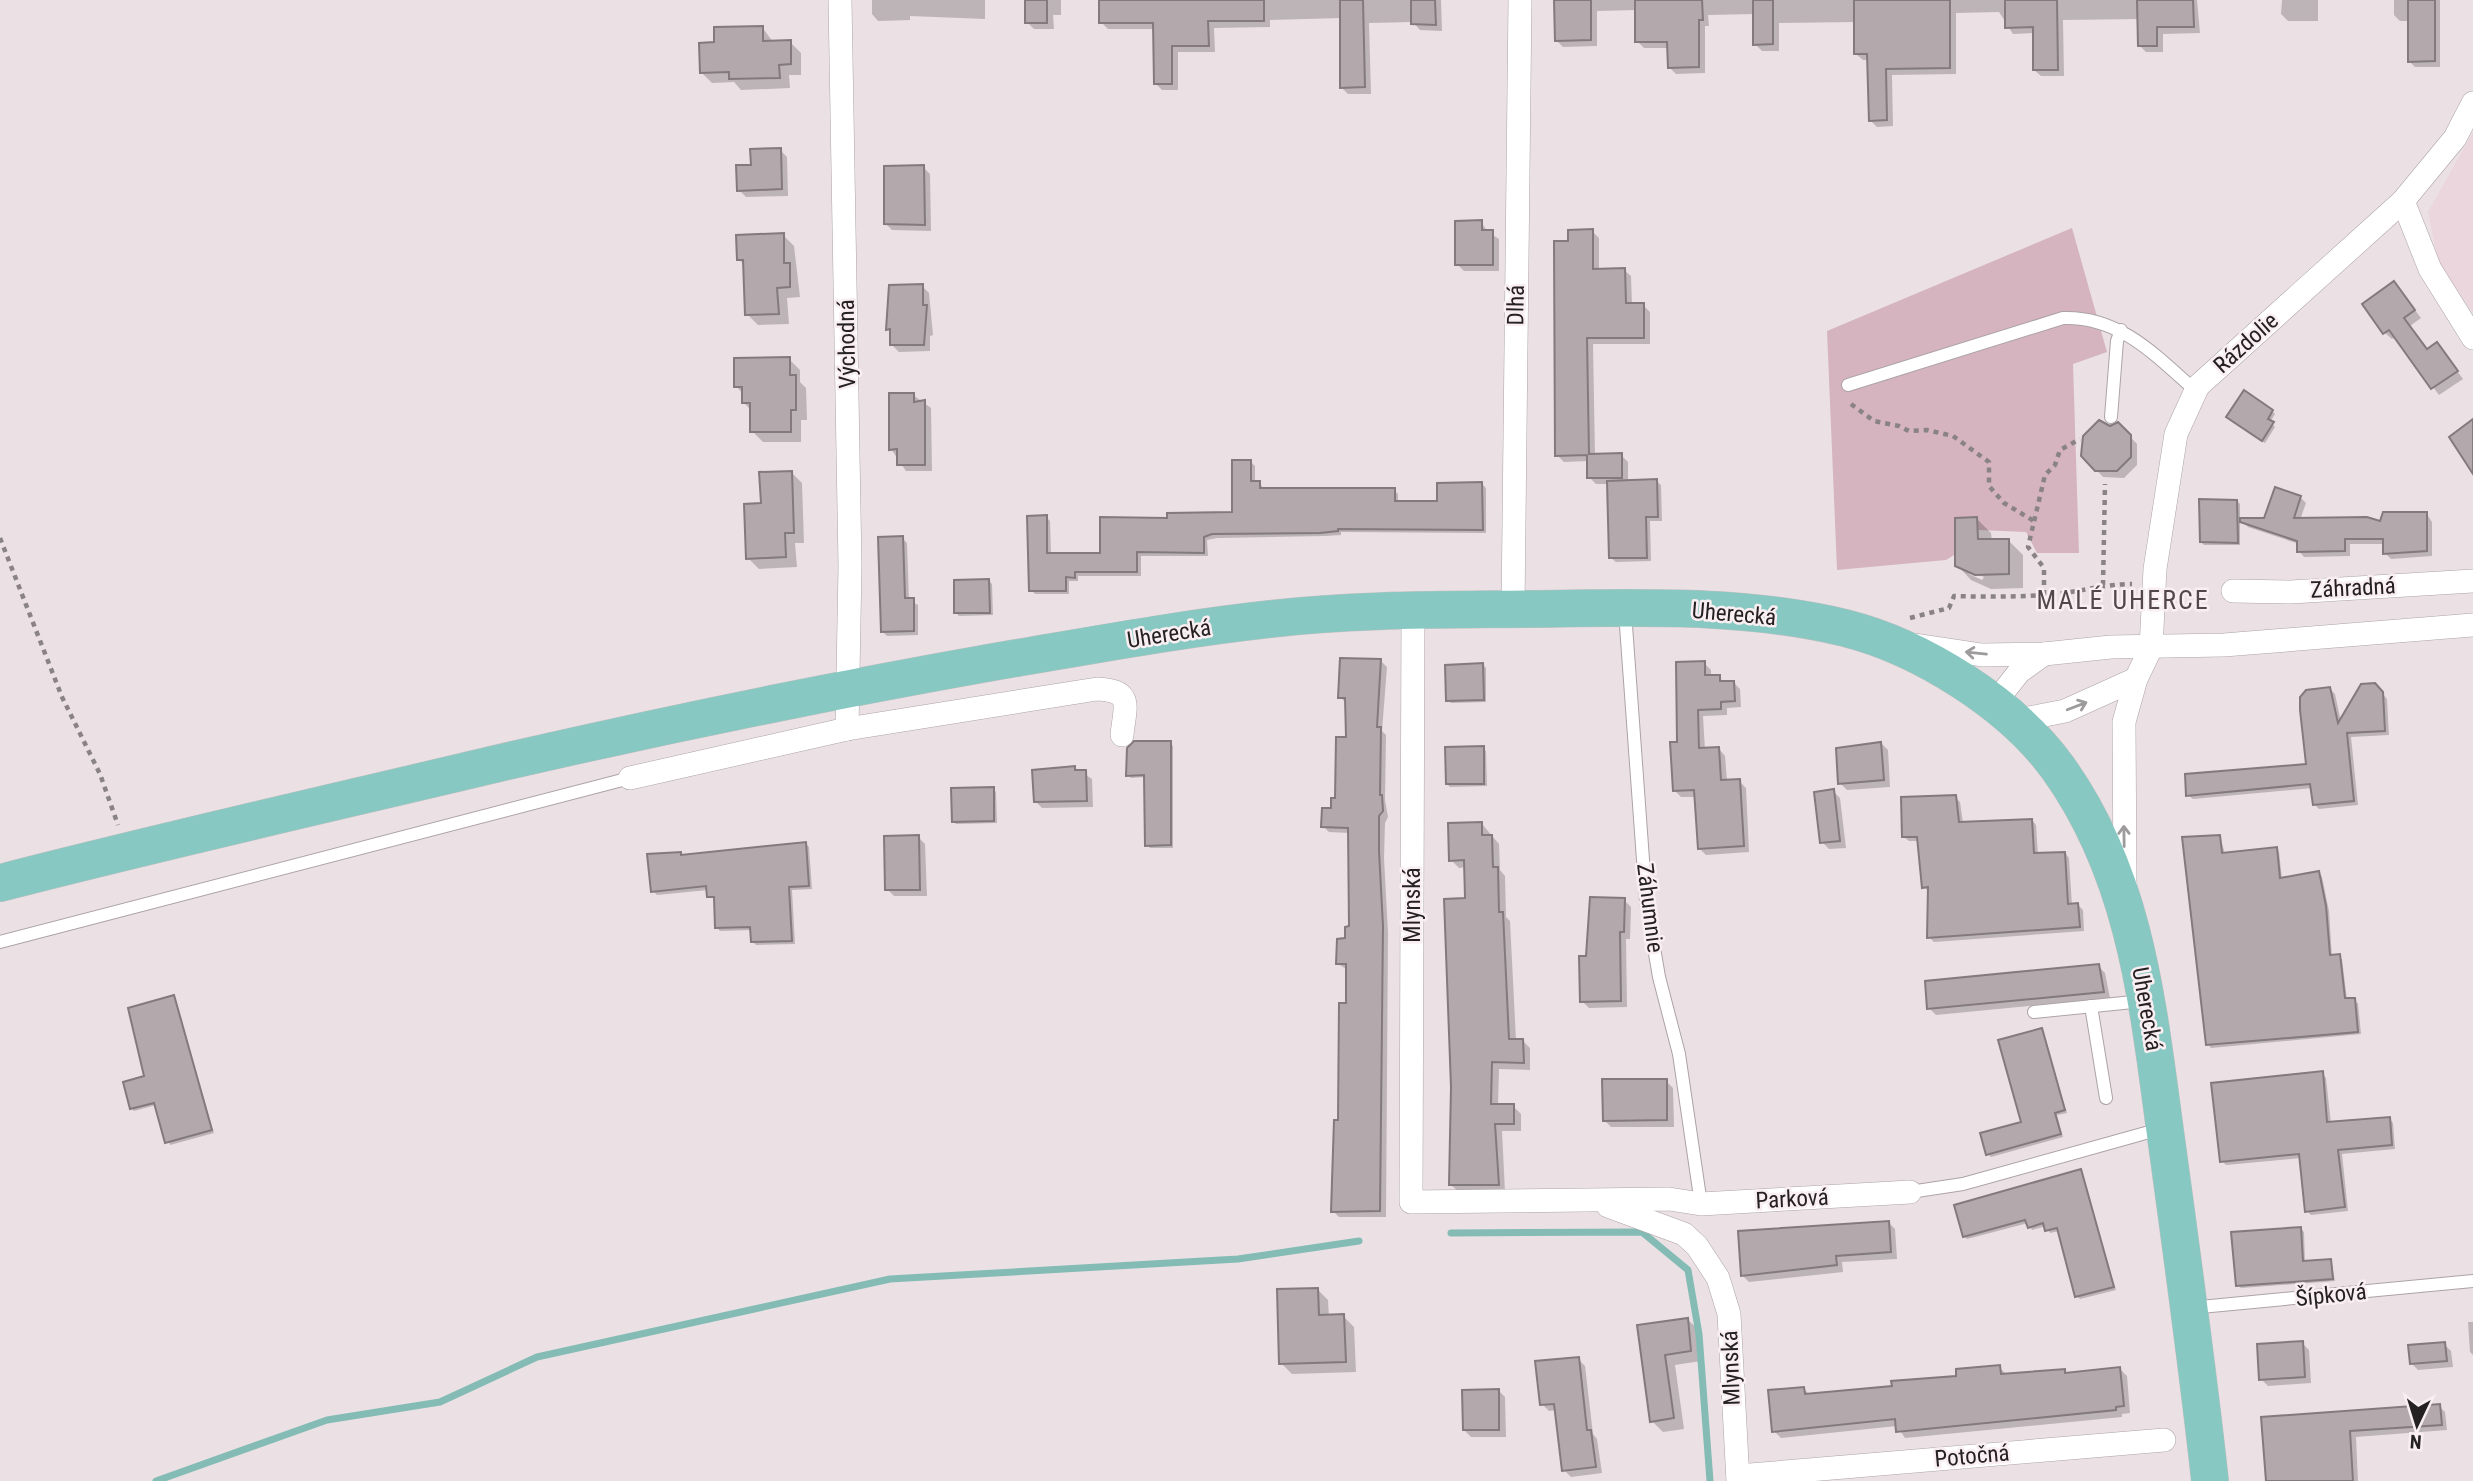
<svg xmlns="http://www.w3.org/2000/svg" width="2473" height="1481" font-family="'Roboto Condensed',sans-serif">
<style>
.built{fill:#ead6dc}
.green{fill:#d5b4bf}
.shadow{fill:#0003;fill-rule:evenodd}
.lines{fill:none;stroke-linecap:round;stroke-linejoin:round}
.stream{stroke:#84bcb5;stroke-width:7}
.building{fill:#b3a9ac;stroke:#837a7d;stroke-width:2}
.lane-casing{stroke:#ada3a6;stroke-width:14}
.street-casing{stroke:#ada3a6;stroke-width:24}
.primary-casing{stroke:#c2c1c1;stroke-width:38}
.path{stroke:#8a8385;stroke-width:4.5;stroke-dasharray:5 5;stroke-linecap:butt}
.lane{stroke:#fff;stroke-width:12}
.street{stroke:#fff;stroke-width:23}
.primary{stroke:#88c8c2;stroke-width:37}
.oneway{stroke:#9d9b9c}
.labels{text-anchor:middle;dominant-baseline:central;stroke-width:5;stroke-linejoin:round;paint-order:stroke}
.street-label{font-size:23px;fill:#252122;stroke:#f9eef1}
.quarter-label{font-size:26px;letter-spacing:2px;fill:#51484b;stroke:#f9eef1}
</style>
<rect width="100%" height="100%" fill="#ebe1e4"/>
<polygon class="built" points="2473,132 2473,313 2438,261 2428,212"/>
<polygon class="green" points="2072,228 2107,352 2073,364 2079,553 2037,553 2026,532 1978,530 1976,522 1955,521 1954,555 1946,560 1837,570 1827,331"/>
<g class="shadow">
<polygon points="872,0 985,0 985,19 910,16 910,20 878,21 872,14"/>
<polygon points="1027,0 1061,0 1061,15 1053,15 1054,29 1034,29 1027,22"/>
<polygon points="1101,0 1441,0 1442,31 1420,30 1413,22 1369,23 1371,94 1348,94 1341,87 1341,18 1270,20 1270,27 1214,28 1215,52 1178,52 1178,90 1162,90 1155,83 1155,29 1108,29 1101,22"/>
<polygon points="1555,0 2197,0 2200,33 2163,34 2163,52 2146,52 2139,45 2139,19 2063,20 2064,76 2041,76 2034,70 2034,33 2013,34 1999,12 1956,13 1956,74 1892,75 1893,126 1877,127 1870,120 1869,60 1863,60 1856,54 1856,22 1779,23 1779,51 1762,51 1755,44 1755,14 1708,15 1709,26 1705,26 1705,73 1676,74 1669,67 1669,48 1644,48 1637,41 1637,10 1597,11 1597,46 1563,47 1556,40"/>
<polygon points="2282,0 2318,0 2318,21 2288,21 2281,14"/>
<polygon points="2394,0 2440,0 2440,67 2415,67 2409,61 2410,21 2400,21 2394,15"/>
<polygon points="762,27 773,42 790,42 801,53 801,75 789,75 790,88 741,90 734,82 712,83 701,72"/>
<polygon points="780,150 787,157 788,196 746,197 739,190"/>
<polygon points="923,167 930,174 931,231 892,230 885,223"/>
<polygon points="1481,222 1488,232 1499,239 1499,271 1464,271 1457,264"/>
<polygon points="1592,231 1599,238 1599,271 1624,270 1631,276 1632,305 1643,305 1650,312 1650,344 1593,344 1595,456 1621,455 1628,462 1628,482 1656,481 1661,485 1662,521 1650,521 1651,561 1616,562 1611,558 1609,484 1596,484 1589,477 1589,461 1564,462 1557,455 1570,243"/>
<polygon points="783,235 794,246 800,297 787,298 789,324 758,325 747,314 745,266 739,259"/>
<polygon points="2394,283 2421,318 2410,326 2428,350 2437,344 2463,379 2439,395 2396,337 2392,339 2385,333"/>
<polygon points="922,286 929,293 933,335 930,336 930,351 899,352 892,345 892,333 888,329"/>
<polygon points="789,359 800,370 800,382 806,388 807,420 801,420 801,442 763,442 752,431 752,411 743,402 743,394 736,386"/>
<polygon points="913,395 931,408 932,471 906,471 891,449"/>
<polygon points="2272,411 2275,414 2270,422 2275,427 2265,443 2231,420"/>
<polygon points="2118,424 2137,444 2137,465 2124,478 2103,477 2083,456 2110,428"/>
<polygon points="1251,462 1255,466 1255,483 1260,483 1264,490 1394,490 1398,494 1398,502 1439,503 1482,484 1486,488 1486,533 1341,532 1341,535 1325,536 1217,538 1207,540 1208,556 1141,556 1141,576 1078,576 1078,581 1069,581 1069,594 1035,594 1031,590 1046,517 1050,521 1051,555 1101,554 1168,519 1234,514"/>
<polygon points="791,472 802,483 804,543 795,543 797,567 759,569 748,558 762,505"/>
<polygon points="2300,497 2306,503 2300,520 2381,523 2426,513 2432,522 2432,556 2391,559 2385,553 2385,544 2350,544 2350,556 2304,557 2299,551 2299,544 2248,527 2241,520 2266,520"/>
<polygon points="2237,501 2240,504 2240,545 2204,545 2201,542"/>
<path d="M1977 519 1991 533 1992 541 2008 540 2023 555V588L1991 589 1971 580 1957 565ZM1969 570 1984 577 1982 580 1969 574Z"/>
<polygon points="902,538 907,543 909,600 918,605 918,635 887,636 882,631"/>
<polygon points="989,581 992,584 993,615 959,616 956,613"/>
<polygon points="1342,660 1381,661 1387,667 1382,731 1386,735 1385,800 1388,817 1385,823 1384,858 1388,933 1386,1217 1339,1217 1333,1211 1348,1004 1348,970 1338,964 1351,928 1350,833 1329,832 1323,826 1337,799 1347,738 1346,703 1340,697"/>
<polygon points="1704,663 1711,670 1711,677 1734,683 1740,689 1741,707 1727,708 1727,715 1703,716 1705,750 1719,749 1725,756 1727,781 1739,781 1746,788 1749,852 1706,855 1699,848 1696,797 1681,797 1675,791 1679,743"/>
<polygon points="1483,665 1486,668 1486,702 1451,703 1447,700"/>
<polygon points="2375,685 2387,699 2389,735 2351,737 2358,805 2319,809 2314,804 2313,788 2193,799 2188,795 2308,765 2302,698 2312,689 2330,689 2335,694 2341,722"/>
<polygon points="1170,743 1173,746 1173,848 1150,848 1147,845 1145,777 1131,778 1128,775"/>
<polygon points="1881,743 1888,750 1890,787 1847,790 1840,783"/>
<polygon points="1483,748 1486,751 1487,786 1450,787 1447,784"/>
<polygon points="1075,768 1092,779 1093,807 1042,808 1035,801"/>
<polygon points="993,789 996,792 997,823 956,824 953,821"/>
<polygon points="1833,791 1840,798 1846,848 1829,849 1822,842"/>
<polygon points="1955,797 1960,802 1963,823 2032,820 2036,825 2038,855 2065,853 2069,858 2072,906 2078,905 2083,910 2084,931 1934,942 1929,937 1929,892 1924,887 1919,841 1909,841 1904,837"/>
<polygon points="1482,824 1499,844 1500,870 1505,876 1506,917 1510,921 1516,1040 1522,1040 1530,1048 1530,1070 1499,1069 1498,1106 1513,1106 1521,1114 1521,1131 1502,1131 1505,1192 1459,1192 1451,1185 1466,867 1459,868 1451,860"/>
<polygon points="2220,836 2225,854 2276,849 2279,852 2282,879 2319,873 2322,877 2329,911 2332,957 2342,959 2347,1000 2358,1003 2361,1034 2211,1048 2208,1044"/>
<polygon points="918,837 925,844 927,896 894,896 887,889"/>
<polygon points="805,843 809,847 812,889 792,890 795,944 756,945 752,941 752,930 720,931 716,927 716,900 709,896 708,890 657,895 653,891 680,853 683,856"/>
<polygon points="1624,900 1631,907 1630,939 1626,939 1627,1007 1589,1008 1582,1001 1588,957"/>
<polygon points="2098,966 2105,973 2110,998 1936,1015 1929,1008"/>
<polygon points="174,997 214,1133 170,1145 156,1105 134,1111 131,1108 146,1078"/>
<polygon points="2042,1030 2067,1113 2057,1115 2063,1137 1991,1157 1988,1154 2023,1123"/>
<polygon points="2322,1073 2326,1078 2331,1124 2389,1118 2393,1123 2395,1149 2342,1154 2348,1211 2311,1215 2307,1211 2301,1158 2226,1165 2222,1161"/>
<polygon points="1666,1081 1673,1088 1674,1127 1611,1127 1604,1120"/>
<polygon points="2080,1171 2116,1290 2080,1299 2077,1296 2059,1231 2050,1233 2046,1226 2032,1230 2028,1223 1967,1239 1964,1236"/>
<polygon points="1888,1222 1895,1229 1897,1259 1842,1262 1843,1272 1749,1282 1742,1275"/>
<polygon points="2301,1229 2304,1232 2305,1263 2331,1260 2335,1281 2241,1288 2238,1285"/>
<polygon points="1318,1290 1328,1300 1329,1317 1343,1316 1354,1327 1356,1372 1292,1374 1281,1363"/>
<polygon points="1688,1320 1699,1330 1701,1361 1675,1365 1684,1429 1663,1432 1652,1421 1639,1327"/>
<polygon points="2468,1322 2473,1322 2473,1355 2470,1352"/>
<polygon points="2302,1343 2309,1350 2311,1383 2268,1386 2261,1379"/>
<polygon points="2444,1344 2451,1351 2453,1367 2418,1370 2411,1363"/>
<polygon points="1578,1359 1585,1366 1593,1434 1597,1439 1602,1473 1571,1477 1564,1470 1557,1410 1549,1411 1542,1404"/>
<polygon points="1999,1367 2006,1374 2064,1371 2068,1375 2120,1369 2127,1376 2130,1413 2122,1414 2122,1417 1905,1438 1897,1426 1781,1438 1774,1431 1804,1389 1810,1395 1894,1387"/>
<polygon points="1498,1390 1505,1397 1506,1437 1471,1437 1464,1430"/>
<polygon points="2439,1406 2445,1412 2447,1430 2356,1437 2358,1481 2266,1481 2263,1418"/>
</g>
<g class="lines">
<g class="stream">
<polyline points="1451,1233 1642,1232 1688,1270 1699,1334 1710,1481"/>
<polyline points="156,1481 327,1420 440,1402 537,1357 890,1279 1238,1259 1359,1241"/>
</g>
</g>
<g class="building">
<rect x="1025" y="0" width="22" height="23"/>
<polygon points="1099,0 1264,0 1264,21 1208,21 1209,46 1172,46 1172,84 1154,84 1153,23 1099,23"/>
<polygon points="1340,0 1363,0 1365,87 1340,88"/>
<polygon points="1411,0 1435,0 1436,25 1411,24"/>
<polygon points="1554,0 1591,0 1591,40 1555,41"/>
<polygon points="1635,0 1702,0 1703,20 1699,20 1699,67 1668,68 1667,42 1635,42"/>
<polygon points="1753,0 1773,0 1773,44 1753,45"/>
<polygon points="1854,0 1950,0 1950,68 1886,69 1887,120 1869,121 1867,54 1854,54"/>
<polygon points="2005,0 2057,0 2058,70 2033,70 2033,27 2005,28"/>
<polygon points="2137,0 2193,0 2194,27 2157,27 2157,46 2138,46"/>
<polygon points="2408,0 2435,0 2435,61 2408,62"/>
<polygon points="763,26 763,41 791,40 791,64 779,65 780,78 729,79 729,72 700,73 699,43 714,42 714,27"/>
<polygon points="781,148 782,189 737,191 736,165 751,165 750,149"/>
<polygon points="924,165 925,225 884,224 884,166"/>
<polygon points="1482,220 1482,230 1493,230 1493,265 1455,265 1455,221"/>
<polygon points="1593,229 1593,269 1625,268 1626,303 1644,303 1644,338 1587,338 1589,454 1622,453 1622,478 1587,478 1587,455 1555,456 1554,241 1568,241 1568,230"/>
<polygon points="784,233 784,263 790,263 790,287 777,288 779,314 745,315 743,260 737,260 736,235"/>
<polygon points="2394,281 2415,310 2404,318 2427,349 2437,342 2458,371 2431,389 2389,330 2383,334 2362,304"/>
<polygon points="923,284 923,305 927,305 924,345 890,345 890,329 886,330 889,285"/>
<polygon points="790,357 790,375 796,375 796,410 791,410 791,432 750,432 750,403 742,403 742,387 734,387 734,358"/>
<polygon points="2244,390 2273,410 2268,419 2274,422 2262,441 2226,417"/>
<polygon points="889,393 914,393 914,402 925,400 925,465 897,465 897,449 889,450"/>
<polygon points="2473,419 2473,474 2449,437"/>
<polygon points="2099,420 2110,426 2118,422 2131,435 2131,457 2117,471 2095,471 2081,456 2083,436"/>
<polygon points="1232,460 1251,460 1251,481 1260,481 1260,488 1395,488 1395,501 1437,501 1437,483 1482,482 1483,530 1338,529 1338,531 1320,533 1212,534 1204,537 1204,553 1137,552 1137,572 1075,572 1075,578 1066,577 1066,591 1029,591 1027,516 1047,515 1047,553 1100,553 1100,517 1167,518 1167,513 1232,512"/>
<polygon points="792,471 794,533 785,533 786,557 746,559 744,504 761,503 759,472"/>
<polygon points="1657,479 1658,517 1646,517 1647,558 1609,558 1607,481"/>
<polygon points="2275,487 2301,496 2294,518 2367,517 2380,521 2383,512 2427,512 2427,551 2383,554 2383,539 2345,539 2345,551 2297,552 2297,541 2240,522 2240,518 2264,518"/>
<polygon points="2199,499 2237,500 2238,543 2200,542"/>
<polygon points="1977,517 1978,539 2009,539 2009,574 1975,575 1955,566 1955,518"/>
<polygon points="903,536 905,598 914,598 914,631 881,632 878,537"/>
<polygon points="989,579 990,613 954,613 954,580"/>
<polygon points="1340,658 1381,659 1377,727 1381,727 1380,795 1382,795 1383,811 1379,816 1379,851 1383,926 1380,1211 1331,1212 1334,1120 1338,1120 1339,1003 1346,1003 1346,964 1336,964 1337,939 1345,938 1345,927 1349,926 1348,828 1321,827 1322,808 1331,808 1331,798 1335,798 1336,737 1346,737 1345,698 1338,698"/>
<polygon points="1705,661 1705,675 1720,675 1720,681 1734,681 1735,701 1721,702 1721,709 1698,710 1699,748 1719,747 1721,780 1740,779 1744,846 1698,849 1694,790 1673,791 1670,742 1677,742 1676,662"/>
<polygon points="1483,663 1484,700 1446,701 1445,665"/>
<polygon points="2375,683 2383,692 2385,731 2347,733 2354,801 2313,805 2310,784 2186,796 2185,774 2306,764 2300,710 2300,697 2306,690 2330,687 2338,723 2361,684"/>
<polygon points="1134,741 1171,741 1171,845 1145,846 1144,775 1126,776 1127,748"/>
<polygon points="1881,742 1884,780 1838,784 1836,748"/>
<polygon points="1484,746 1484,784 1446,784 1445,747"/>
<polygon points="1075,766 1075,770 1086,770 1087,801 1034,802 1032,770"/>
<polygon points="994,787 994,821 952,822 951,788"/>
<polygon points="1834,789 1840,841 1820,843 1814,792"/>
<polygon points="1956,795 1959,822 2032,819 2034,853 2065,852 2068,904 2078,903 2080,927 1927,938 1928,887 1922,888 1917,837 1902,837 1901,797"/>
<polygon points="1482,822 1482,835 1492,835 1493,867 1498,867 1499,912 1503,912 1509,1039 1523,1039 1524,1063 1492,1062 1491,1104 1514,1104 1514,1124 1495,1124 1499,1185 1449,1185 1451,1087 1444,899 1465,898 1464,860 1449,861 1448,823"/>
<polygon points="919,835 920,890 885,890 884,836"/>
<polygon points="2220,835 2222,853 2277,847 2280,878 2319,871 2326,906 2330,955 2340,954 2345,998 2355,998 2358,1032 2206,1045 2182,837"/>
<polygon points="806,842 809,886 789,887 792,941 751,942 750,927 715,928 714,897 707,897 706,886 651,892 647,854 681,852 681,855"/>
<polygon points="1590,897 1625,898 1624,932 1620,932 1621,1001 1580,1002 1579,956 1586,956"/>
<polygon points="2099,964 2104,992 1927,1009 1925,981"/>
<polygon points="174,995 212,1130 165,1143 154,1103 130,1109 123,1082 144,1076 128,1008"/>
<polygon points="2042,1028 2065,1110 2055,1113 2061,1134 1986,1155 1980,1133 2021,1122 1998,1040"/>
<polygon points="2323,1071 2327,1122 2390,1117 2392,1145 2338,1150 2345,1207 2305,1212 2299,1154 2220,1162 2211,1083"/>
<polygon points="1602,1079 1667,1079 1667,1120 1603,1121"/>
<polygon points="2081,1169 2114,1287 2075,1297 2057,1228 2045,1231 2043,1223 2028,1228 2025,1220 1963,1237 1954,1205"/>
<polygon points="1889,1221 1891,1252 1836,1256 1837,1265 1741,1276 1738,1231"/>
<polygon points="2301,1227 2303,1261 2331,1259 2333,1279 2236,1286 2231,1232"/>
<polygon points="1318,1288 1319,1315 1344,1314 1346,1362 1279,1364 1277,1289"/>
<polygon points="1688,1318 1691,1351 1665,1355 1674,1418 1650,1422 1637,1325"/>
<polygon points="2303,1341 2305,1377 2259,1380 2257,1344"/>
<polygon points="2445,1342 2447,1361 2410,1364 2408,1345"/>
<polygon points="1579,1357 1587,1430 1591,1430 1596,1467 1562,1471 1554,1404 1540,1405 1535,1361"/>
<polygon points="2000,1365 2001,1374 2065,1369 2065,1373 2120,1367 2124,1406 2116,1407 2116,1410 1896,1432 1895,1419 1772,1432 1768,1390 1804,1387 1805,1394 1892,1386 1891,1381 1956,1376 1956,1369"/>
<polygon points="1499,1389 1499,1430 1463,1430 1462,1390"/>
<polygon points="2440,1404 2442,1425 2350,1431 2353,1481 2266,1481 2261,1417"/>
</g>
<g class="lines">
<defs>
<g id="lane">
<path d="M1848 385 2063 318C2120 316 2156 356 2196 391"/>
<polyline points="2111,417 2117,341 2121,330"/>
<polyline points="1625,612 1646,901 1659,977 1679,1054 1701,1204"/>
<polyline points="0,942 630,778"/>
<polyline points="2091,1006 2106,1098"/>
<polyline points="2034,1012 2143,1001"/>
<polyline points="1910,1192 1963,1184 2160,1129"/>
<polyline points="2190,1308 2473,1281"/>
</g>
<g id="street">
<polyline points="840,0 850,566 847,729"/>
<polyline points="2403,201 2430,269 2473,338"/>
<polyline points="2233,591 2291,592 2473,581"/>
<polyline points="1413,609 1411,1202 1669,1199 1701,1204 1910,1192"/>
<polyline points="1513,609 1520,0"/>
<polyline points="1915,645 1982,655 2044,654 2111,647 2224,645 2473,625"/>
<polyline points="1993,705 2019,672 2044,654"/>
<polyline points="2014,721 2065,711 2136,679"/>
<path d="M630 778 847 729 1097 689C1134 691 1125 705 1122 735"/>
<polyline points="2125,883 2124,722 2136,679 2151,648 2155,569 2176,434 2198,386 2403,201 2455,138 2473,103"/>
<polyline points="1608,1206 1684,1234 1697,1246 1718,1278 1729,1314 1738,1481"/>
<polyline points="1738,1476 2164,1440"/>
</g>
<path id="primary" d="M0 883C163 841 327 804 491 765 659 726 829 691 999 661 1089 646 1179 629 1270 619 1356 609 1443 610 1529 609 1633 608 1743 603 1845 628 1921 647 2012 704 2058 768 2140 882 2149 1019 2168 1152 2183 1262 2198 1371 2210 1481"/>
</defs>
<use href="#lane" class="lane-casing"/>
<use href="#street" class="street-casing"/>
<use href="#primary" class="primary-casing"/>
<g class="path">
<polyline points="1851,404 1874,421 1899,426 1909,431 1927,430 1953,436 1989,462 1989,486 2004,503 2034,521"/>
<polyline points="0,538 62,697 100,774 118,825"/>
<polyline points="2103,585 2105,484"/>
<polyline points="2044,595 2044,568 2028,547 2045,475 2055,465 2060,450 2080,439"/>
<path d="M1910 618 1949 608 1954 596C1988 597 2022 597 2057 594 2083 591 2105 584 2132 584"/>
</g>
<use href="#lane" class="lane"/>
<use href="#street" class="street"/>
<use href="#primary" class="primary"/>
</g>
<defs><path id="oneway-shaft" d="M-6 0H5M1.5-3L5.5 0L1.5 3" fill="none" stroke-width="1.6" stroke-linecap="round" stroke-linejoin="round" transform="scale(1.75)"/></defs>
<g class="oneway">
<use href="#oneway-shaft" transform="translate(1976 653) rotate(-174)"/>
<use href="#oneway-shaft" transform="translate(2077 706) rotate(-21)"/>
<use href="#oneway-shaft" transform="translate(2124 836) rotate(-91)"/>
</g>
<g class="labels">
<g class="street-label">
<text transform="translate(1516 305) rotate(-89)">Dlhá</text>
<text transform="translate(2246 343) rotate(-42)">Rázdolie</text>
<text transform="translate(847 344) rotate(-91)">Východná</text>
<text transform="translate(2353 588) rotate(-3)">Záhradná</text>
<text transform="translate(1734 614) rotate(5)">Uherecká</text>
<text transform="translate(1169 634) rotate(-9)">Uherecká</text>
<text transform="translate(1412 905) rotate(-90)">Mlynská</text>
<text transform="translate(1650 908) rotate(83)">Záhumnie</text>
<text transform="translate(2147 1009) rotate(80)">Uherecká</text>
<text transform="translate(1792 1199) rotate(-3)">Parková</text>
<text transform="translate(2331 1295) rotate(-6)">Šípková</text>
<text transform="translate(1731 1368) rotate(-92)">Mlynská</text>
<text transform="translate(1972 1456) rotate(-5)">Potočná</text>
</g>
<g class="quarter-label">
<text x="2123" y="600">MALÉ UHERCE</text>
</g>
</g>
<g transform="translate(2417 1425) rotate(184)" stroke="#f9eef1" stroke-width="5" paint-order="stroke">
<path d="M0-5L12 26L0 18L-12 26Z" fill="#252122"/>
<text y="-10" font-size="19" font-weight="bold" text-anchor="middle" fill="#252122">N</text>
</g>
</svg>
